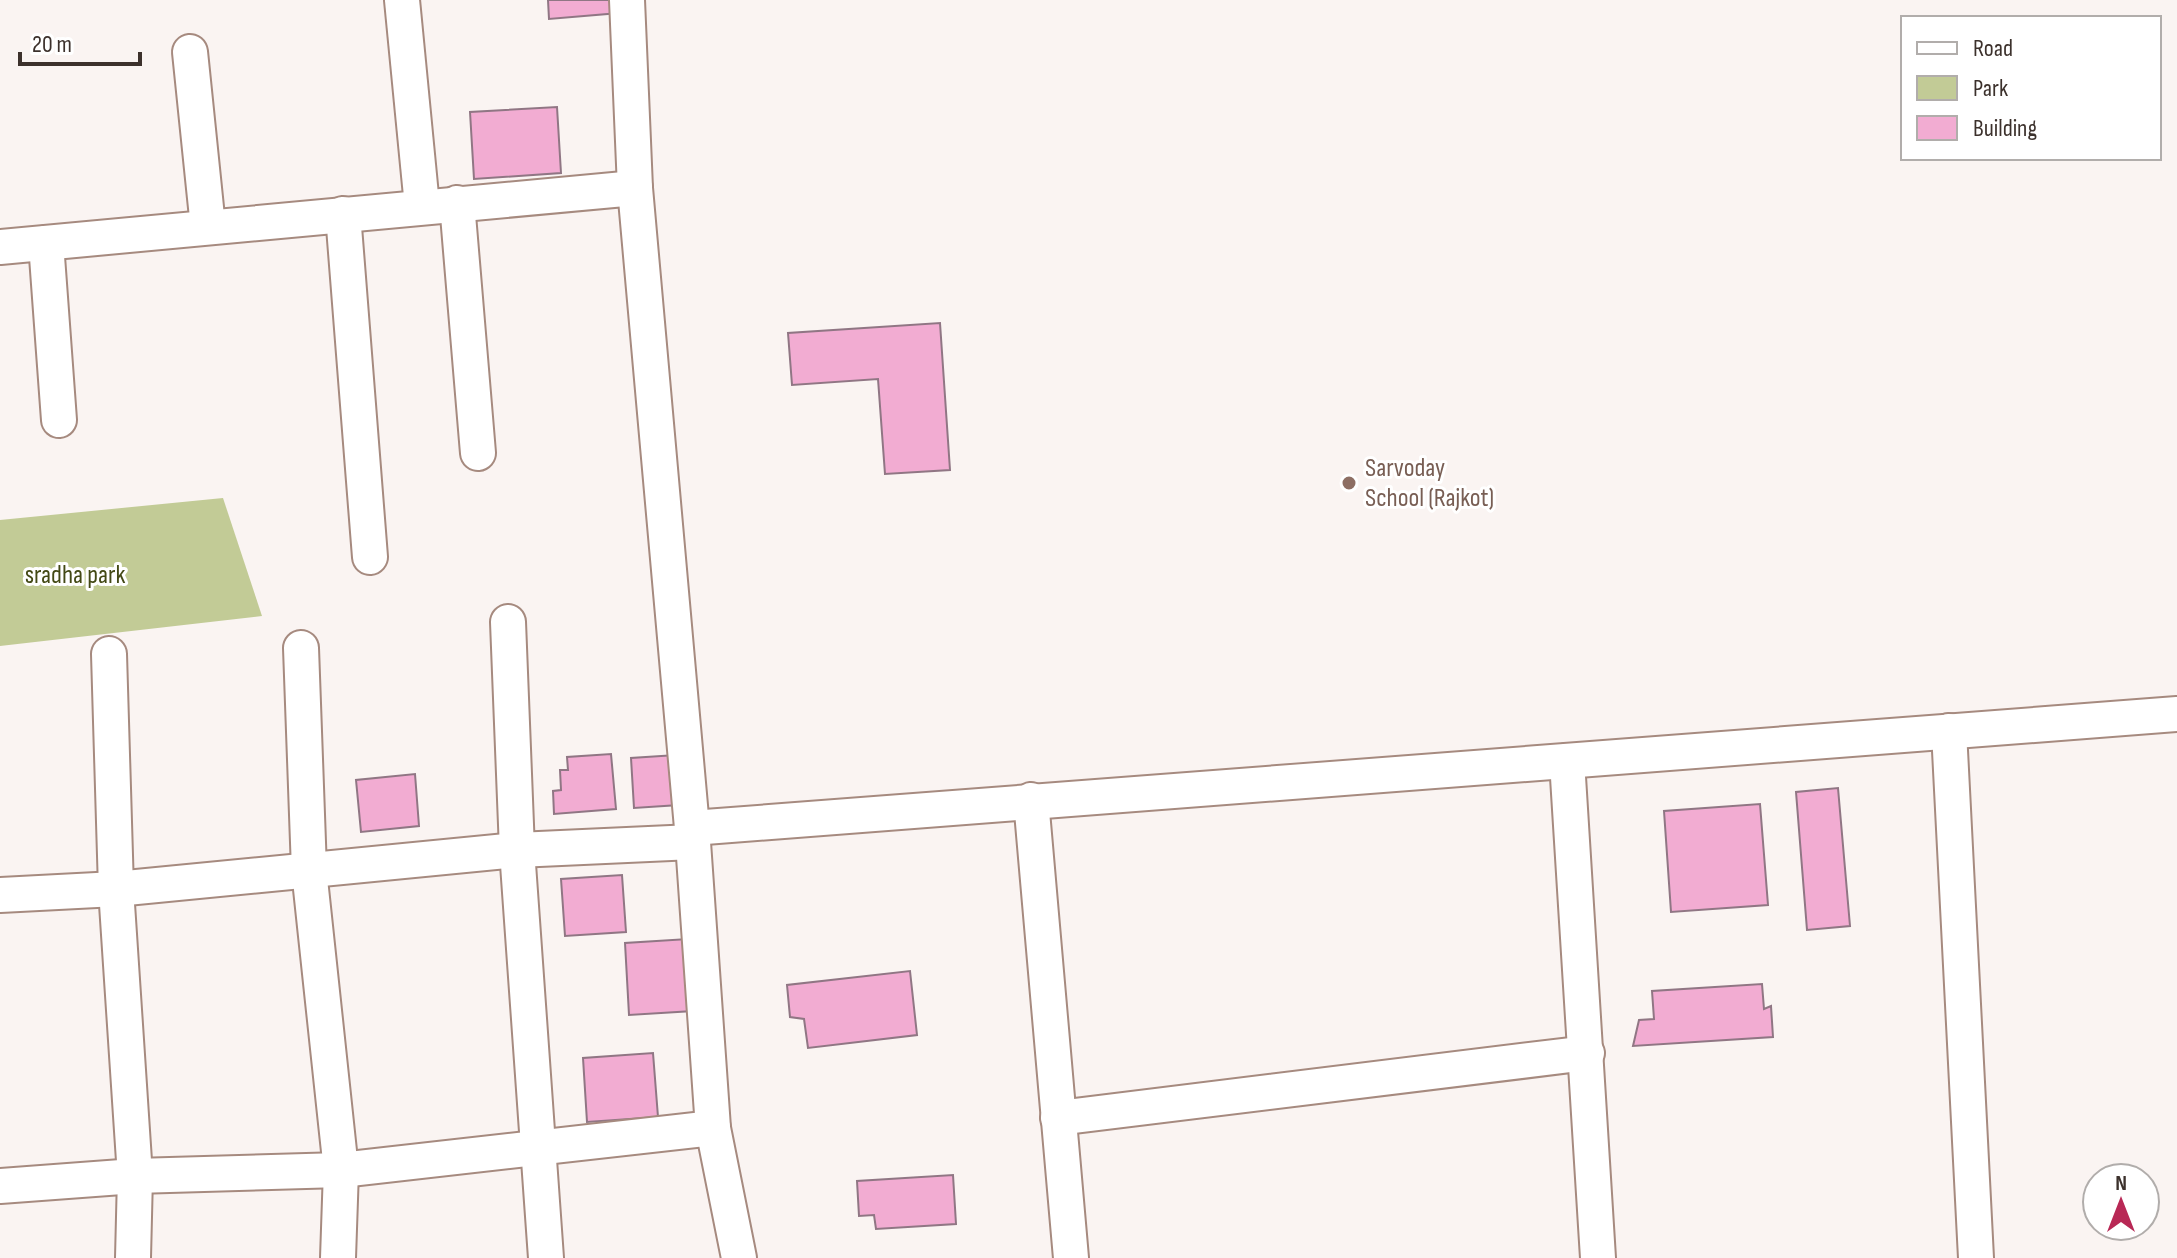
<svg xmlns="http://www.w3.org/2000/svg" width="2177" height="1258" font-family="'Sofia Sans Condensed',sans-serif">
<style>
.green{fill:#c2cb96}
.building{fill:#f2acd2;stroke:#907684;stroke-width:2}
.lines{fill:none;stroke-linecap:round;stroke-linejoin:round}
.minor-casing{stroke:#a68a7f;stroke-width:38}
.minor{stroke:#fff;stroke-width:34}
.education-dot{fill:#8d6e63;stroke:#fff;stroke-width:3}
.labels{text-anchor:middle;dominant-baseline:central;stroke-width:6;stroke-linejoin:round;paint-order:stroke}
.education-label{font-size:26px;fill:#785e54;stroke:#fff;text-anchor:start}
.park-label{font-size:26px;fill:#434915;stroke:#fff}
</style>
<rect width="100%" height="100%" fill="#faf4f2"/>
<polygon class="green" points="223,498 262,616 0,646 0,520"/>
<g class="building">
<polygon points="548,0 618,0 619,13 549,19"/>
<polygon points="557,107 561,173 474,179 470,112"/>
<polygon points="940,323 950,470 885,474 878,379 792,385 788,333"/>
<polygon points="611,754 616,809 554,814 553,791 561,790 560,770 568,770 567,757"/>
<polygon points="676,755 679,805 634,808 631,758"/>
<polygon points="415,774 419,826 361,832 356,780"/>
<polygon points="1838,788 1850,926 1807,930 1796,792"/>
<polygon points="1760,804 1768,905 1671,912 1664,811"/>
<polygon points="622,875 626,932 565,936 561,879"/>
<polygon points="688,939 693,1011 629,1015 625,943"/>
<polygon points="910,971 917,1035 808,1048 804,1019 790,1017 787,985"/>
<polygon points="1762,984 1764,1009 1771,1006 1773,1037 1633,1046 1639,1020 1654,1019 1652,991"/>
<polygon points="653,1053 658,1117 587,1122 583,1058"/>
<polygon points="953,1175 956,1224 876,1229 874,1215 859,1216 857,1181"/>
</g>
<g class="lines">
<defs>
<g id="minor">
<polyline points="402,0 422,206"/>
<polyline points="627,0 635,188 692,828 2177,714"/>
<polyline points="190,52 208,227"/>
<polyline points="457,203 478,453"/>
<polyline points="343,214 370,557"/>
<polyline points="46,243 59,420"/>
<polyline points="0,247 635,188"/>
<polyline points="508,622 517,850 546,1258"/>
<polyline points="301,648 309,870 341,1170 338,1258"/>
<polyline points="109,654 116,889 135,1176 133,1258"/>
<polyline points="1949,731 1976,1258"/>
<polyline points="1567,761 1598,1258"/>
<polyline points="1031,800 1071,1258"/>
<polyline points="692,828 713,1128 739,1258"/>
<polyline points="0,895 116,889 517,850 693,842"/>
<polyline points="1058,1118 1587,1053"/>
<polyline points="0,1186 135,1176 341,1170 713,1128"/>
</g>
</defs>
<use href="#minor" class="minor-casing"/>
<use href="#minor" class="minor"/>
</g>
<circle class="education-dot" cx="1349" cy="483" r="8"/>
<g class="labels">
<g class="education-label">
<text x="1365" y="468">Sarvoday<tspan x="1365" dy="30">School (Rajkot)</tspan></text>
</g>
<g class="park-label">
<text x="75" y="575">sradha park</text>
</g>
</g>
<rect x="1901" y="16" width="260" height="144" fill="#ffffff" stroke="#b1adab" stroke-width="2"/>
<rect x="1917" y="42" width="40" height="12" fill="#ffffff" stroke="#b1adab" stroke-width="2"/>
<text x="1973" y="56" font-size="24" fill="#3c312c">Road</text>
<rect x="1917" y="76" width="40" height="24" fill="#c2cb96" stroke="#b1adab" stroke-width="2"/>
<text x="1973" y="96" font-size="24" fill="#3c312c">Park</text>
<rect x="1917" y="116" width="40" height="24" fill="#f2acd2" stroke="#b1adab" stroke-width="2"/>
<text x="1973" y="136" font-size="24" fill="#3c312c">Building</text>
<g transform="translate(2121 1202)"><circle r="38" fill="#ffffff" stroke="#b1adab" stroke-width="2"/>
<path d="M0-6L14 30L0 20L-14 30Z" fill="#b82855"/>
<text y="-12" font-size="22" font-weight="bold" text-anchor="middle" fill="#3c312c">N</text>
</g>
<path d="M20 52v12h120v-12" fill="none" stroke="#3c312c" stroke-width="4"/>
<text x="32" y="52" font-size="24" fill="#3c312c" stroke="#ffffff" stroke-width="6" paint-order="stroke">20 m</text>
</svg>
